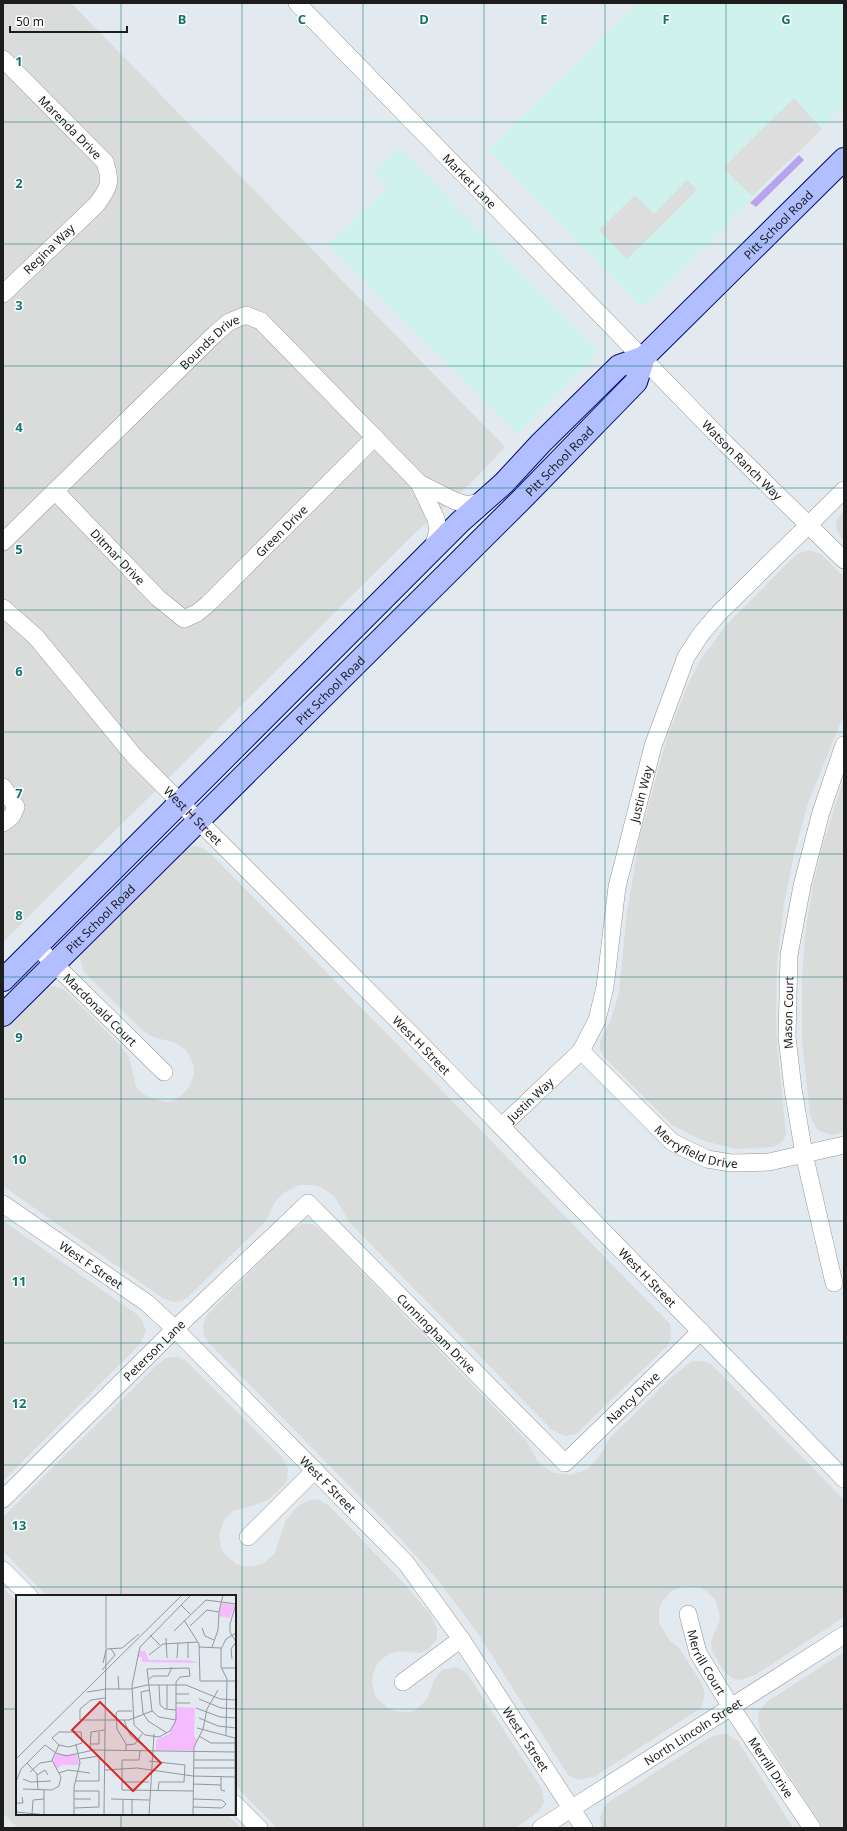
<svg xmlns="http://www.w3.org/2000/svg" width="847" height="1831" font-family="'Noto Sans',sans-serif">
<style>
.residential{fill:#dadbdb}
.commercial{fill:#cff2ec}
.grass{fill:#b9a3ee}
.parking{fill:#ddd}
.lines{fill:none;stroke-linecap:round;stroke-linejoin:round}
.street-casing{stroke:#979797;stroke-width:18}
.secondary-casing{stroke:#000d78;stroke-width:24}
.street{stroke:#fff;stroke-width:17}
.secondary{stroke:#b1beff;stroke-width:22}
.grid{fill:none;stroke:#0f766e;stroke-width:1;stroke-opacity:0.55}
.labels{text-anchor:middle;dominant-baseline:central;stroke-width:3;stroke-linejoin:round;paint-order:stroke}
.street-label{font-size:12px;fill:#1d1d1d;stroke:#fff}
.inset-road{fill:none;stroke:#93979b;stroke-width:1}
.view{fill:#d62828;fill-opacity:0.15;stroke:#d62828;stroke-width:2}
.inset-edge{fill:none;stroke:#1d1d1d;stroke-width:2}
.grid-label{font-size:13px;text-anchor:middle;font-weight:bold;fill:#0f766e;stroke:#fff;stroke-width:3;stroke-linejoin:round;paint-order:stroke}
</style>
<rect width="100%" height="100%" fill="#e2e9ef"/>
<g class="residential">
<polygon points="3,3 71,3 505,447 472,482 414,534 3,942"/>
<polygon points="844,510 844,542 836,528 837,519"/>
<polygon points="809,550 821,554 844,577 844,714 808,803 793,859 784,904 777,964 776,1019 778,1054 786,1134 783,1141 773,1147 736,1149 701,1140 672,1125 605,1058 600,1050 600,1041 610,1022 619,993 627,912 640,835 667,738 688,684 701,659 728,623 797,554"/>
<polygon points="844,778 844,1132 831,1135 818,1130 812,1121 810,1114 802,1040 802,980 805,936 813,885 822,848"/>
<polygon points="195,846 203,848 213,856 670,1324 671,1337 667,1346 576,1434 565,1436 552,1430 350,1223 334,1196 321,1187 313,1185 299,1185 283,1193 275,1202 266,1221 188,1297 182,1301 173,1302 164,1299 3,1186 3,1027 40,990 45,987 55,986 65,990 121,1046 129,1058 136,1086 141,1093 151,1098 166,1102 173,1101 182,1095 189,1087 194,1075 194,1067 192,1061 186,1050 173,1042 156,1038 144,1032 84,972 80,958 83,949 186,848"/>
<polygon points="3,1221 135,1313 142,1320 146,1331 140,1344 3,1481"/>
<polygon points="302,1224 313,1224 322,1231 518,1432 526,1440 538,1462 554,1473 571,1475 588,1469 599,1457 609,1439 673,1376 692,1361 703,1361 712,1365 844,1500 844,1617 755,1675 740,1680 734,1679 724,1672 712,1651 711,1641 720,1620 719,1611 715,1599 707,1592 699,1587 683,1587 671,1591 662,1602 659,1610 659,1623 669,1640 679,1648 702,1684 705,1695 701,1708 594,1777 578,1780 568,1775 475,1629 437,1579 386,1523 208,1342 204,1336 203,1325 206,1316 290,1232"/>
<polygon points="172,1357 178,1357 187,1362 282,1457 288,1469 287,1480 282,1487 269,1499 258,1504 233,1511 224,1520 219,1534 221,1548 224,1554 236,1564 244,1566 256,1566 264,1563 275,1553 286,1520 299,1505 314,1499 319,1500 329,1506 401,1580 431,1615 437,1628 437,1639 429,1649 420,1653 398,1651 389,1654 378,1662 373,1674 372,1682 375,1696 388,1708 395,1711 409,1712 417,1709 427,1699 434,1680 442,1670 456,1667 466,1672 542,1789 544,1802 538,1812 515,1828 277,1828 235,1785 235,1596 47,1596 3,1551 3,1517 157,1365 166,1358"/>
<polygon points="3,1588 17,1602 17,1814 227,1814 241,1828 18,1828 3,1813"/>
<polygon points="844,1652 844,1828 823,1828 760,1730 758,1719 759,1711 768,1701"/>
<polygon points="721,1734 726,1734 738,1741 793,1828 602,1828 600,1817 606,1804 709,1738"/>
</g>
<g class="commercial">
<polygon points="637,3 844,3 844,105 648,304 639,305 488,150"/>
<polygon points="400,148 596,349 596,357 518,434 328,245 388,187 374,172"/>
</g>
<polygon class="grass" points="799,155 804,160 756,207 750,203"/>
<g class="parking">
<polygon points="794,98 822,129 752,196 723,168"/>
<polygon points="687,180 697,190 627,259 599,230 635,195 654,214"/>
</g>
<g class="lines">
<defs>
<g id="street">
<path id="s1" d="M297 3 726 444 844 560"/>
<path id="s2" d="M3 59 105 162C112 183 109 188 96 205L3 294"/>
<polyline points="419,483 436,519 438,531 432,550"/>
<path id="s3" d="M55 491 158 598 184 619 197 613 208 604 375 437"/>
<path id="s4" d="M3 542 215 334 229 322 246 315 261 321 419 483 455 501 468 505 483 501"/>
<path id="s5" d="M3 608 36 637 134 756 420 1043 844 1479"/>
<polyline points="3,787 16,807 12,816 3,823"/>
<path id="s6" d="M37 947 164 1072"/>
<path id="s7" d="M581 1051 672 1142 707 1159 731 1163 769 1162 844 1145"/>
<path id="s8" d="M501 1127 581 1051 597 1020 605 987 617 887 653 746 686 657 701 634 719 613 844 490"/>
<path id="s9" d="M3 1204 147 1303 175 1329 406 1563 461 1639 584 1828"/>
<path id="s10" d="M834 1283 804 1154 793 1089 787 1037 789 955 802 886 821 812 844 745"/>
<path id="s11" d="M3 1499 175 1329 308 1203 565 1463 701 1331"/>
<polyline points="248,1537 315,1470"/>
<polyline points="3,1570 29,1596"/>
<path id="s12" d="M688 1614 698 1653 731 1707 812 1828"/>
<polyline points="403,1682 461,1639"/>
<polyline points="235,1804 259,1828"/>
<path id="s13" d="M541 1828 844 1635"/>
</g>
<g id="secondary">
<path id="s14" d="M3 980 460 522 504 483 541 443 619 366 644 357 844 159"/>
<path id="s15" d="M3 1015 524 497 636 382 644 357"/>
</g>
</defs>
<use href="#street" class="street-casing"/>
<use href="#secondary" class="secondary-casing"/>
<use href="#street" class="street"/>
<use href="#secondary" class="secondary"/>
</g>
<path class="grid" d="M121 3V1596M242 3V1828M363 3V1828M484 3V1828M605 3V1828M726 3V1828M3 122H844M3 244H844M3 366H844M3 488H844M3 610H844M3 732H844M3 854H844M3 977H844M3 1099H844M3 1221H844M3 1343H844M3 1465H844M3 1587H844M3 1709H17M235 1709H844M121 1814V1828"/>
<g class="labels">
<g class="street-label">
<text stroke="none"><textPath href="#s2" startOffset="96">Marenda Drive</textPath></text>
<text stroke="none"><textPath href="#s1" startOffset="248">Market Lane</textPath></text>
<text stroke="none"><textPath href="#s14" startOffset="1085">Pitt School Road</textPath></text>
<text transform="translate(49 249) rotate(-44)">Regina Way</text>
<text stroke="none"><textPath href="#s4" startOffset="288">Bounds Drive</textPath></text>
<text stroke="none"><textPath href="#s1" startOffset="638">Watson Ranch Way</textPath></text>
<text stroke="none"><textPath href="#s15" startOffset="785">Pitt School Road</textPath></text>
<text stroke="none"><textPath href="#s3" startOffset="314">Green Drive</textPath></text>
<text stroke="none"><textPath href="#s3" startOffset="91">Ditmar Drive</textPath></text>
<text stroke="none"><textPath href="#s15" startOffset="461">Pitt School Road</textPath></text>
<text stroke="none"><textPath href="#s8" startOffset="376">Justin Way</textPath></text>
<text stroke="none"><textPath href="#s5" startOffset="282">West H Street</textPath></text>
<text stroke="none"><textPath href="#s15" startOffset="137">Pitt School Road</textPath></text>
<text stroke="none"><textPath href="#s6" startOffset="89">Macdonald Court</textPath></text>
<text stroke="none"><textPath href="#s10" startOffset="275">Mason Court</textPath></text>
<text stroke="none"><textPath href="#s5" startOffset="606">West H Street</textPath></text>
<text stroke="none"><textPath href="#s8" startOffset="40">Justin Way</textPath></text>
<text stroke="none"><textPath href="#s7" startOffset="153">Merryfield Drive</textPath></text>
<text stroke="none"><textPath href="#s9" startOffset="107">West F Street</textPath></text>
<text stroke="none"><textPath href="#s5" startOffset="930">West H Street</textPath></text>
<text stroke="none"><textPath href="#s11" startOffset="608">Cunningham Drive</textPath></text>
<text stroke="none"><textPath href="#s11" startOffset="212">Peterson Lane</textPath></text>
<text stroke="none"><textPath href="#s11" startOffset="885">Nancy Drive</textPath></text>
<text stroke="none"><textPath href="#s9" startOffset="431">West F Street</textPath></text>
<text stroke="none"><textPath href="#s12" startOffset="52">Merrill Court</textPath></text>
<text stroke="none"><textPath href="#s13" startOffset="180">North Lincoln Street</textPath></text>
<text stroke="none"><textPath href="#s9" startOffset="755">West F Street</textPath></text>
<text stroke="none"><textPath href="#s12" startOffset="176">Merrill Drive</textPath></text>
</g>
</g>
<g transform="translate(16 1595)">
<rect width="220" height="220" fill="#e2e9ef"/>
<path d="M206 8 219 10 214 23 203 21ZM123 56H129L133 65H173L182 68 126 67V62H121ZM161 112 179 113 178 142 181 144 177 155H140V145L153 139 158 130ZM40 159 61 160 63 170H46L40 174 37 164Z" fill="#f4bbfe"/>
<path class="inset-road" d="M220 9 214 29V37L220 47M165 10 174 19M168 25 183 49 184 86H220M174 31 191 15 203 17M186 33 189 41 198 45M158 36 190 5 220 9M134 40 144 50M150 43 151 63M183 52 205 53M196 52 202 35 203 17 207 0M90 53V0M90 54 106 53 123 39M133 60 147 49 182 47M161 63 162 48M172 63V48M216 64 215 54 220 47M87 68 90 55M206 73H220M86 75 99 60 95 54M102 81 103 94M133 84 137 81H152L156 72M143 90 144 110 149 114 160 115M90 94H114L131 90H170L204 104 220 105M134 95 125 97 127 118 132 126 151 138M71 97 90 94M160 99H173M89 103 75 105 64 114V125H113L136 116M183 104 205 113 220 114M160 108H174M180 113 204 122 220 123M151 114V90M183 123 202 131 220 133M108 125 114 140 126 150M160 125 143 122 136 116 131 74 173 73 174 81 164 82 160 87V125L158 129 154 136 143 142 129 140 118 130 116 90 124 52 175 0M181 133 219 143V220M43 137H65L66 148 53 152 43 150 36 143ZM210 140 211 84 205 72V54L210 44 220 38M183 141 195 148H220M74 149H83V137M110 150 119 149 126 139M74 155 75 137 89 135M110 156V149L101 134 100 118 102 116H116M124 156 123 165H106V195L177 196M0 164 166 0M178 165H219M133 166 169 170 168 187H143L142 196M11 168 21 179 22 195M178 173H219M89 175 121 173 177 181 220 182M14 177 24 168 36 166M43 178 52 175 74 178M21 180 29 175 32 180M205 182V195L209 196M7 184 15 187 35 186M59 186H83V161L64 164M0 187 5 174 29 150 40 158 50 161 78 155 220 157M106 187H133M177 189 205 190M7 194 36 195 43 191 45 182 36 165 43 150M58 204H75M95 204 133 205M177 204 206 205 210 209M0 208H7L6 202M177 212 206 213 210 209M58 213 83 212V196H58M0 217 31 220M28 219V195M16 220 17 205 28 204M58 220V192L64 168 60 150M88 220 90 54M107 220V205M116 220V205M133 220 138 139M177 220 178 152 187 134 191 114 202 95"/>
<path class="view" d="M84 107 145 168 117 196 56 135Z"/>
<rect width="220" height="220" class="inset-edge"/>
</g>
<g class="grid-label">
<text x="182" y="24">B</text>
<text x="302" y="24">C</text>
<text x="424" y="24">D</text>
<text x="544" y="24">E</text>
<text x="666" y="24">F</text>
<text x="786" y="24">G</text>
<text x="19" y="66">1</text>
<text x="19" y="188">2</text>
<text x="19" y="310">3</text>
<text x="19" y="432">4</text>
<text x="19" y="554">5</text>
<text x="19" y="676">6</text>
<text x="19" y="798">7</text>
<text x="19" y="920">8</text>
<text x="19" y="1042">9</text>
<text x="19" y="1164">10</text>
<text x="19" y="1286">11</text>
<text x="19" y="1408">12</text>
<text x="19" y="1530">13</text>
</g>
<rect width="847" height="1831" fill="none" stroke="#1d1d1d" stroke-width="8"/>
<path d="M10 26v6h117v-6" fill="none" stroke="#1d1d1d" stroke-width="2"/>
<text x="16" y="26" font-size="12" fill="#1d1d1d" stroke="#ffffff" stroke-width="3" paint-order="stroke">50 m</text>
</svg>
